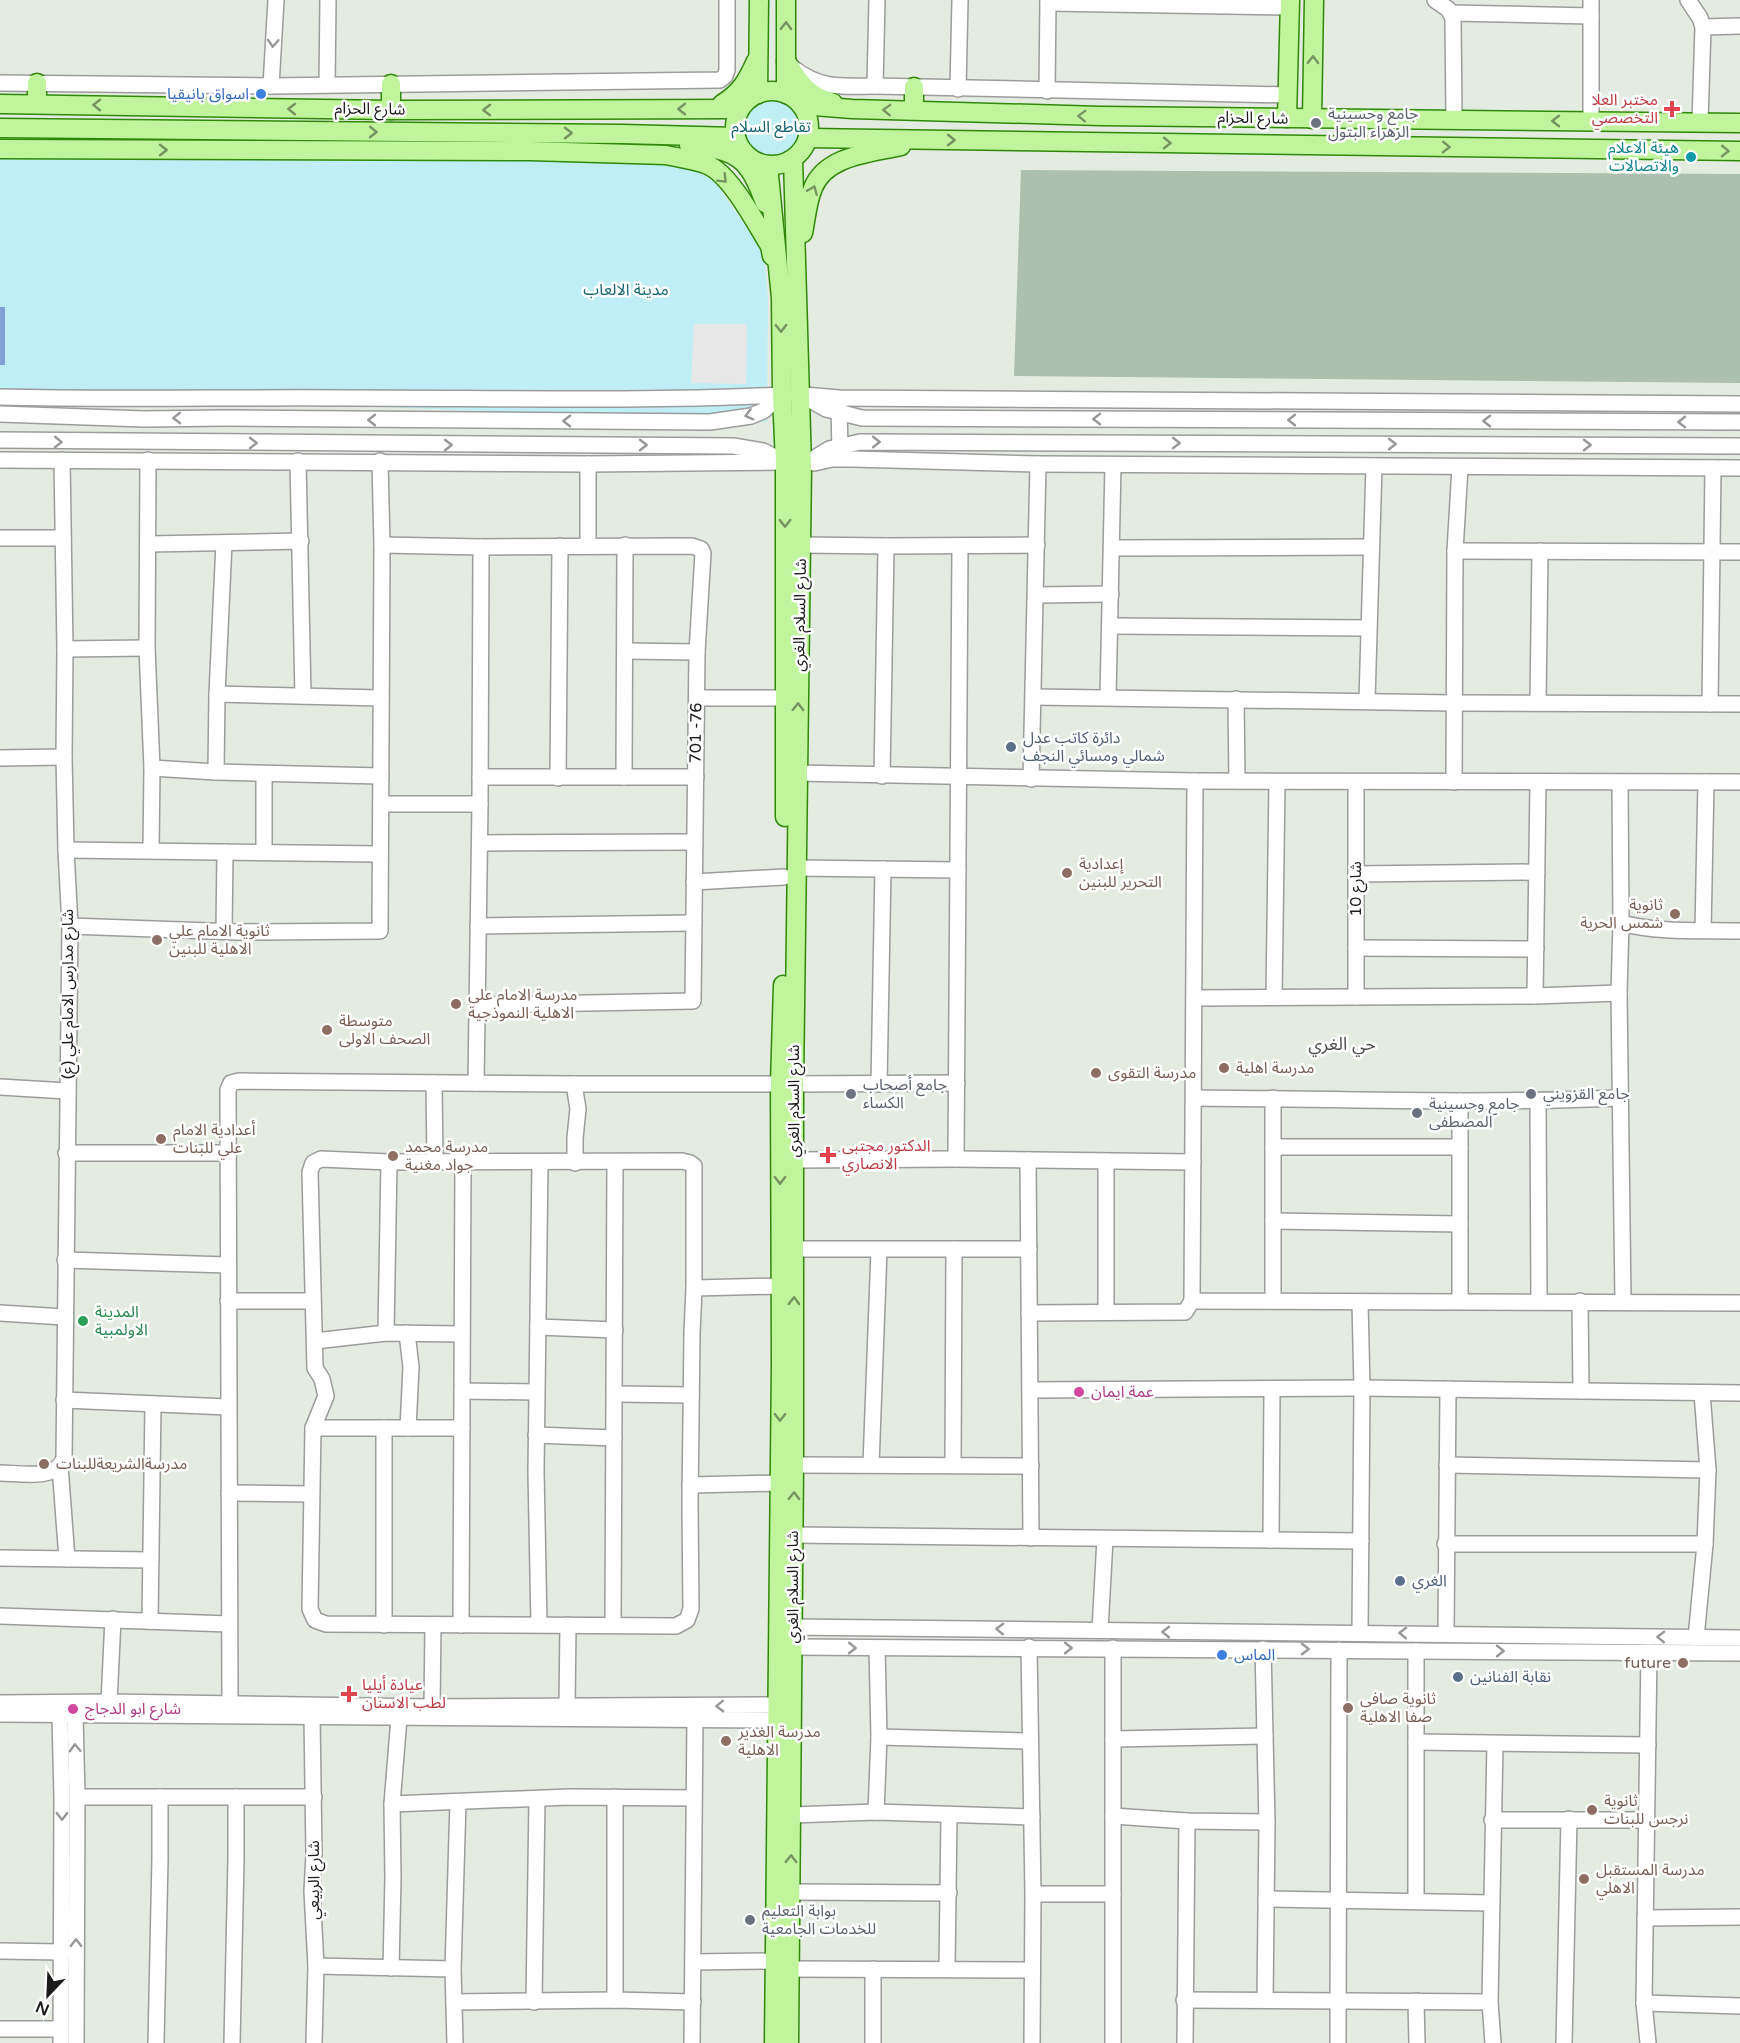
<svg xmlns="http://www.w3.org/2000/svg" width="1740" height="2043" font-family="'Varela Round','Noto Sans Arabic',sans-serif">
<style>
.construction{fill:#adc0ae}
.park{fill:#bfeff5}
.pitch{fill:#83a1d7}
.parking{fill:#e7e7e7}
.lines{fill:none;stroke-linecap:round;stroke-linejoin:round}
.minor-casing{stroke:#9c9c9c;stroke-width:18}
.major-casing{stroke:#308909;stroke-width:21}
.minor{stroke:#fff;stroke-width:15}
.major{stroke:#c0f59d;stroke-width:18}
.oneway{stroke:#769362}
.oneway2{stroke:#989898}
.shop-dot{fill:#3f7fe0;stroke:#fff;stroke-width:2}
.health-dot{fill:#e0444e;stroke:#fff;stroke-width:2}
.worship-dot{fill:#6b7280;stroke:#fff;stroke-width:2}
.culture-dot{fill:#0f9aa8;stroke:#fff;stroke-width:2}
.service-dot{fill:#5c6f8a;stroke:#fff;stroke-width:2}
.education-dot{fill:#8d6e63;stroke:#fff;stroke-width:2}
.leisure-dot{fill:#2e9e5b;stroke:#fff;stroke-width:2}
.hotel-dot{fill:#d1479c;stroke:#fff;stroke-width:2}
.labels{text-anchor:middle;dominant-baseline:central;stroke-width:5;stroke-linejoin:round;paint-order:stroke}
.shop-label{font-size:16px;fill:#366cbe;stroke:#fff;text-anchor:end}
.health-label{font-size:16px;fill:#be3a42;stroke:#fff;text-anchor:start}
.street-label{font-size:16px;fill:#1b1b1b;stroke:#fff}
.worship-label{font-size:16px;fill:#5b616d;stroke:#fff;text-anchor:start}
.park-label{font-size:16px;fill:#126570;stroke:#fff}
.culture-label{font-size:16px;fill:#0d838f;stroke:#fff;text-anchor:end}
.service-label{font-size:16px;fill:#4e5e75;stroke:#fff;text-anchor:start}
.education-label{font-size:16px;fill:#785e54;stroke:#fff;text-anchor:start}
.leisure-label{font-size:16px;fill:#27864d;stroke:#fff;text-anchor:start}
.hotel-label{font-size:16px;fill:#b23c85;stroke:#fff;text-anchor:start}
.neighbourhood-label{font-size:18px;fill:#4e4e4e;stroke:#fff}
</style>
<rect width="100%" height="100%" fill="#e4ece1"/>
<polygon class="construction" points="1021,170 1740,174 1740,383 1014,376"/>
<g class="park">
<circle cx="772" cy="127" r="30"/>
<polygon points="0,154 431,157 687,165 715,182 764,253 768,298 767,422 0,392"/>
</g>
<rect class="pitch" x="0" y="307" width="5" height="58"/>
<polygon class="parking" points="694,324 747,324 746,384 691,383"/>
<g class="lines">
<defs>
<g id="minor">
<polyline points="1435,0 1448,9 1453,18 1454,120"/>
<polyline points="1688,0 1700,18 1703,27 1700,122"/>
<polyline points="1048,3 1290,7"/>
<polyline points="1451,13 1591,16"/>
<polyline points="1703,27 1740,26"/>
<path d="M793 68C821 90 843 86 875 86L1288 95"/>
<polyline points="0,83 271,86 720,80 725,76 727,70 727,0"/>
<polyline points="327,85 328,0"/>
<polyline points="271,86 276,0"/>
<polyline points="875,86 877,0"/>
<polyline points="958,89 960,0"/>
<polyline points="1047,91 1048,0"/>
<polyline points="1591,121 1591,0"/>
<polyline points="801,395 826,409 862,418 1740,422"/>
<polyline points="804,395 839,398 1740,404"/>
<path d="M0 397C117 400 233 397 350 398 494 398 638 402 782 395"/>
<polyline points="839,405 840,453"/>
<polyline points="0,414 144,419 226,418 710,422 751,416 763,411 782,395"/>
<polyline points="0,440 733,446 763,451 785,462"/>
<polyline points="0,460 588,464 782,462"/>
<polyline points="148,460 147,648 152,768 151,850"/>
<polyline points="298,461 303,696"/>
<polyline points="814,463 832,459 853,459 1038,464 1740,468"/>
<polyline points="802,466 829,449 860,442 1740,446"/>
<polyline points="0,538 63,538"/>
<polyline points="148,544 301,541"/>
<polyline points="382,545 481,547 692,546 701,549 703,553 697,652 693,1001 477,1005"/>
<polyline points="802,545 886,546 1037,545"/>
<polyline points="588,546 588,464"/>
<polyline points="1112,548 1370,547"/>
<polyline points="1455,551 1740,552"/>
<polyline points="1036,595 1111,594"/>
<polyline points="1110,626 1368,628"/>
<polyline points="65,649 147,648"/>
<polyline points="626,651 697,652"/>
<polyline points="217,694 381,698"/>
<polyline points="1034,697 1454,703 1740,704"/>
<polyline points="1108,697 1113,465"/>
<polyline points="697,698 785,698"/>
<polyline points="1236,699 1237,781"/>
<polyline points="1367,700 1374,466"/>
<polyline points="1538,703 1540,551"/>
<polyline points="1710,704 1713,468"/>
<polyline points="0,758 64,757"/>
<polyline points="152,768 216,772 381,776"/>
<polyline points="216,772 217,694 224,543"/>
<polyline points="797,773 1195,781 1740,782"/>
<polyline points="264,774 264,852"/>
<polyline points="882,776 886,546"/>
<polyline points="480,777 696,777"/>
<polyline points="624,777 625,545"/>
<polyline points="558,778 560,546"/>
<polyline points="1031,779 1038,464"/>
<polyline points="1195,781 1192,1301 1740,1303"/>
<polyline points="1356,782 1356,997"/>
<polyline points="1454,782 1455,551 1460,467"/>
<polyline points="1620,783 1621,923 1619,993 1623,1301"/>
<polyline points="381,804 480,804"/>
<polyline points="480,843 695,842"/>
<polyline points="66,850 380,854"/>
<polyline points="796,868 958,870"/>
<polyline points="1356,874 1537,872"/>
<polyline points="694,882 784,877"/>
<path d="M1621 923C1659 933 1700 930 1740 931"/>
<polyline points="70,926 238,932 380,931 382,545 380,461"/>
<polyline points="478,926 694,923"/>
<polyline points="1703,930 1706,782"/>
<polyline points="224,931 225,852"/>
<polyline points="1356,948 1536,949"/>
<polyline points="1535,996 1538,782"/>
<polyline points="1274,997 1277,782"/>
<polyline points="1194,998 1535,996 1619,993"/>
<polyline points="434,1083 435,1162"/>
<polyline points="476,1083 480,804 481,547"/>
<polyline points="574,1084 578,1109 575,1138 575,1163"/>
<polyline points="794,1084 957,1083"/>
<polyline points="879,1084 883,869"/>
<polyline points="0,1087 67,1091"/>
<path d="M1194 1098C1336 1099 1478 1104 1620 1098"/>
<polyline points="1460,1101 1460,1301"/>
<polyline points="1538,1101 1539,1301"/>
<polyline points="1273,1147 1460,1147"/>
<polyline points="66,1153 229,1153"/>
<polygon points="321,1159 389,1162 682,1161 690,1163 694,1166 694,1288 692,1333 690,1503 691,1609 687,1620 676,1626 326,1624 315,1620 310,1609 313,1428 326,1396 322,1379 315,1368 310,1172 313,1163"/>
<polyline points="956,1159 960,546"/>
<polyline points="794,1160 956,1159 1193,1162"/>
<polyline points="1028,1160 1031,1538"/>
<polyline points="1106,1161 1106,1312"/>
<polyline points="1273,1221 1460,1224"/>
<polyline points="795,1249 1029,1249"/>
<polyline points="65,1260 228,1265"/>
<polyline points="694,1288 780,1286"/>
<polyline points="228,1301 312,1301"/>
<polyline points="1273,1301 1273,1098"/>
<polyline points="1580,1301 1581,1391"/>
<polyline points="1360,1302 1362,1388 1360,1632"/>
<polyline points="0,1313 64,1317"/>
<polyline points="1029,1313 1185,1312 1192,1301"/>
<polyline points="538,1327 615,1330"/>
<polyline points="386,1333 389,1162"/>
<polyline points="407,1333 411,1367 408,1428"/>
<polyline points="315,1341 386,1333 462,1334"/>
<polyline points="1030,1390 1362,1388 1740,1393"/>
<polyline points="462,1391 536,1392"/>
<polyline points="615,1394 691,1395"/>
<polyline points="64,1400 228,1407"/>
<polyline points="313,1428 462,1428"/>
<polyline points="384,1428 384,1625"/>
<polyline points="536,1435 614,1438"/>
<polyline points="794,1465 1031,1466"/>
<polyline points="871,1465 879,1250"/>
<polyline points="953,1465 954,1249"/>
<polyline points="1447,1465 1708,1470"/>
<polyline points="60,1466 67,1559"/>
<path d="M0 1473C20 1473 57 1481 64 1458L70 926 66 850 64 757 65 649 62 460"/>
<polyline points="690,1485 779,1483"/>
<polyline points="229,1493 310,1494"/>
<polyline points="793,1535 1361,1541"/>
<polyline points="1271,1540 1272,1389"/>
<polyline points="1445,1544 1705,1544"/>
<polyline points="0,1558 151,1560"/>
<polyline points="0,1616 229,1624"/>
<polyline points="150,1621 153,1404"/>
<polyline points="539,1624 536,1471 540,1163"/>
<polyline points="461,1625 463,1162"/>
<polyline points="613,1625 615,1162"/>
<polyline points="793,1627 1740,1638"/>
<polyline points="1100,1630 1105,1539"/>
<polyline points="1446,1634 1448,1389"/>
<polyline points="1696,1638 1705,1544 1708,1470 1702,1393"/>
<polyline points="793,1647 1740,1653"/>
<polyline points="1029,1647 1033,1894 1032,2043"/>
<polyline points="1113,1648 1113,2043"/>
<polyline points="1263,1649 1267,1822 1265,2000"/>
<polyline points="109,1702 113,1619"/>
<polyline points="0,1703 109,1702 432,1707 778,1705"/>
<polyline points="230,1704 228,1090 231,1083 239,1081 574,1084 780,1084"/>
<polyline points="567,1706 568,1625"/>
<polyline points="432,1707 433,1625"/>
<polyline points="0,1714 778,1720"/>
<polyline points="75,1715 77,1797 76,2043"/>
<polyline points="60,1716 62,1798 61,2043"/>
<polyline points="312,1716 314,1855 312,1891 316,1966 314,2043"/>
<polyline points="879,1737 1030,1741"/>
<polyline points="1113,1739 1265,1736"/>
<polyline points="1416,1742 1648,1745"/>
<polyline points="77,1797 314,1797"/>
<polyline points="392,1804 569,1797 694,1798"/>
<polyline points="876,1812 879,1737 877,1648"/>
<polyline points="792,1815 876,1812 1032,1817"/>
<polyline points="1113,1816 1187,1821 1267,1822"/>
<polyline points="1492,1820 1647,1820"/>
<polyline points="791,1892 949,1893"/>
<polyline points="1033,1894 1113,1894"/>
<polyline points="1266,1899 1491,1903"/>
<polyline points="1416,1901 1416,1651"/>
<polyline points="1645,1918 1740,1917"/>
<polyline points="0,1951 62,1952"/>
<polyline points="693,1962 774,1961"/>
<polyline points="316,1966 453,1969"/>
<polyline points="391,1968 393,1878 392,1804 399,1718"/>
<polyline points="790,1969 1032,1970"/>
<polyline points="947,1969 949,1815"/>
<polyline points="615,2000 615,1797"/>
<polyline points="1184,2000 1490,2002"/>
<polyline points="1416,2001 1417,2043"/>
<polyline points="454,2002 615,2000 693,2002"/>
<polyline points="534,2002 537,1799"/>
<polyline points="1644,2003 1740,2006"/>
<polyline points="0,2029 61,2029"/>
<polyline points="156,2043 160,1858 160,1797"/>
<polyline points="232,2043 236,1859 236,1797"/>
<polyline points="455,2043 453,1969 458,1802"/>
<polyline points="692,2043 695,1719"/>
<polyline points="873,2043 873,1969"/>
<polyline points="1185,2043 1187,1821"/>
<polyline points="1338,2043 1339,1650"/>
<polyline points="1493,2043 1490,2002 1495,1744"/>
<polyline points="1564,2043 1569,1819"/>
<polyline points="1648,2043 1644,2003 1649,1652"/>
</g>
<g id="major">
<path d="M786 61C800 83 806 95 833 103"/>
<polyline points="391,84 391,110"/>
<polyline points="914,87 914,110"/>
<circle cx="772" cy="128" r="37"/>
<polyline points="758,94 759,0"/>
<polyline points="786,94 786,0"/>
<polyline points="0,104 391,110 740,109"/>
<polyline points="37,104 37,83"/>
<path d="M722 104C741 92 747 81 756 61"/>
<polyline points="801,105 852,109 1101,116 1740,123"/>
<polyline points="1287,118 1290,0"/>
<polyline points="1312,119 1314,0"/>
<polyline points="0,128 623,134 736,137"/>
<polyline points="808,138 1740,151"/>
<path d="M689 145C739 151 748 157 765 203"/>
<path d="M0 149 530 151 666 155C680 158 695 160 708 165 732 176 756 224 770 246L772 256"/>
<polyline points="768,165 781,298 782,395 785,462 785,817"/>
<path d="M803 233C806 218 807 202 813 188 826 155 872 153 901 146"/>
<polyline points="774,2043 781,1363 780,1084 783,985"/>
<polyline points="789,2043 794,1465 794,1084 802,466 793,159"/>
</g>
</defs>
<use href="#minor" class="minor-casing"/>
<use href="#major" class="major-casing"/>
<use href="#minor" class="minor"/>
<use href="#major" class="major"/>
</g>
<defs><path id="oneway-chevron" d="M-2-3.5L2.5 0L-2 3.5" fill="none" stroke-width="1.6" stroke-linecap="round" stroke-linejoin="round" transform="scale(1.5)"/></defs>
<g class="oneway">
<use href="#oneway-chevron" transform="translate(786 26) rotate(-89)"/>
<use href="#oneway-chevron" transform="translate(1313 60) rotate(-89)"/>
<use href="#oneway-chevron" transform="translate(97 105) rotate(-179)"/>
<use href="#oneway-chevron" transform="translate(292 109) rotate(-179)"/>
<use href="#oneway-chevron" transform="translate(682 109) rotate(180)"/>
<use href="#oneway-chevron" transform="translate(487 110) rotate(180)"/>
<use href="#oneway-chevron" transform="translate(887 110) rotate(-178)"/>
<use href="#oneway-chevron" transform="translate(1082 116) rotate(-178)"/>
<use href="#oneway-chevron" transform="translate(1556 121) rotate(-180)"/>
<use href="#oneway-chevron" transform="translate(373 132) rotate(1)"/>
<use href="#oneway-chevron" transform="translate(568 133)"/>
<use href="#oneway-chevron" transform="translate(951 140) rotate(1)"/>
<use href="#oneway-chevron" transform="translate(1167 143) rotate(1)"/>
<use href="#oneway-chevron" transform="translate(1446 147) rotate(1)"/>
<use href="#oneway-chevron" transform="translate(163 150)"/>
<use href="#oneway-chevron" transform="translate(1725 151) rotate(1)"/>
<use href="#oneway-chevron" transform="translate(723 179) rotate(45)"/>
<use href="#oneway-chevron" transform="translate(813 190) rotate(-68)"/>
<use href="#oneway-chevron" transform="translate(781 328) rotate(89)"/>
<use href="#oneway-chevron" transform="translate(785 523) rotate(90)"/>
<use href="#oneway-chevron" transform="translate(798 707) rotate(-89)"/>
<use href="#oneway-chevron" transform="translate(780 1180) rotate(90)"/>
<use href="#oneway-chevron" transform="translate(794 1301) rotate(-89)"/>
<use href="#oneway-chevron" transform="translate(780 1417) rotate(91)"/>
<use href="#oneway-chevron" transform="translate(794 1496) rotate(-89)"/>
<use href="#oneway-chevron" transform="translate(791 1859) rotate(-89)"/>
</g>
<g class="oneway2">
<use href="#oneway-chevron" transform="translate(273 43) rotate(93)"/>
<use href="#oneway-chevron" transform="translate(749 415) rotate(166)"/>
<use href="#oneway-chevron" transform="translate(177 418) rotate(179)"/>
<use href="#oneway-chevron" transform="translate(1097 419) rotate(-180)"/>
<use href="#oneway-chevron" transform="translate(372 420) rotate(-180)"/>
<use href="#oneway-chevron" transform="translate(1292 420) rotate(-180)"/>
<use href="#oneway-chevron" transform="translate(567 421) rotate(180)"/>
<use href="#oneway-chevron" transform="translate(1487 421) rotate(-180)"/>
<use href="#oneway-chevron" transform="translate(1682 422) rotate(-180)"/>
<use href="#oneway-chevron" transform="translate(58 442) rotate(1)"/>
<use href="#oneway-chevron" transform="translate(876 442)"/>
<use href="#oneway-chevron" transform="translate(253 443)"/>
<use href="#oneway-chevron" transform="translate(1176 443)"/>
<use href="#oneway-chevron" transform="translate(1392 444)"/>
<use href="#oneway-chevron" transform="translate(448 445)"/>
<use href="#oneway-chevron" transform="translate(643 445)"/>
<use href="#oneway-chevron" transform="translate(1587 445)"/>
<use href="#oneway-chevron" transform="translate(1000 1629) rotate(-179)"/>
<use href="#oneway-chevron" transform="translate(1166 1632) rotate(-179)"/>
<use href="#oneway-chevron" transform="translate(1403 1633) rotate(-179)"/>
<use href="#oneway-chevron" transform="translate(1661 1637) rotate(-179)"/>
<use href="#oneway-chevron" transform="translate(852 1648) rotate(1)"/>
<use href="#oneway-chevron" transform="translate(1068 1648)"/>
<use href="#oneway-chevron" transform="translate(1305 1649)"/>
<use href="#oneway-chevron" transform="translate(1500 1651)"/>
<use href="#oneway-chevron" transform="translate(720 1706) rotate(179)"/>
<use href="#oneway-chevron" transform="translate(75 1748) rotate(-92)"/>
<use href="#oneway-chevron" transform="translate(62 1816) rotate(90)"/>
<use href="#oneway-chevron" transform="translate(76 1943) rotate(-90)"/>
</g>
<g class="shop-dot">
<circle cx="261" cy="94" r="6"/>
<circle cx="1222" cy="1655" r="6"/>
</g>
<g class="health-dot">
<path d="M1669 100h6v6h6v6h-6v6h-6v-6h-6v-6h6z"/>
<path d="M825 1146h6v6h6v6h-6v6h-6v-6h-6v-6h6z"/>
<path d="M346 1685h6v6h6v6h-6v6h-6v-6h-6v-6h6z"/>
</g>
<g class="worship-dot">
<circle cx="1316" cy="123" r="6"/>
<circle cx="851" cy="1094" r="6"/>
<circle cx="1531" cy="1094" r="6"/>
<circle cx="1417" cy="1113" r="6"/>
<circle cx="750" cy="1920" r="6"/>
</g>
<circle class="culture-dot" cx="1691" cy="157" r="6"/>
<g class="service-dot">
<circle cx="1011" cy="747" r="6"/>
<circle cx="1400" cy="1581" r="6"/>
<circle cx="1458" cy="1677" r="6"/>
</g>
<g class="education-dot">
<circle cx="1067" cy="873" r="6"/>
<circle cx="1675" cy="914" r="6"/>
<circle cx="157" cy="940" r="6"/>
<circle cx="456" cy="1004" r="6"/>
<circle cx="327" cy="1030" r="6"/>
<circle cx="1224" cy="1068" r="6"/>
<circle cx="1096" cy="1073" r="6"/>
<circle cx="161" cy="1139" r="6"/>
<circle cx="393" cy="1156" r="6"/>
<circle cx="44" cy="1464" r="6"/>
<circle cx="1683" cy="1663" r="6"/>
<circle cx="1348" cy="1708" r="6"/>
<circle cx="726" cy="1741" r="6"/>
<circle cx="1592" cy="1810" r="6"/>
<circle cx="1584" cy="1879" r="6"/>
</g>
<circle class="leisure-dot" cx="83" cy="1321" r="6"/>
<g class="hotel-dot">
<circle cx="1079" cy="1392" r="6"/>
<circle cx="73" cy="1709" r="6"/>
</g>
<g class="labels">
<g class="shop-label">
<text x="249" y="94">اسواق بانيقيا</text>
<text x="1234" y="1655" text-anchor="start">الماس</text>
</g>
<g class="health-label">
<text x="1658" y="100" text-anchor="end">مختبر العلا<tspan x="1658" dy="18">التخصصي</tspan></text>
<text x="842" y="1146">الدكتور مجتبى<tspan x="842" dy="18">الانصاري</tspan></text>
<text x="362" y="1685">عيادة أيليا<tspan x="362" dy="18">لطب الاسنان</tspan></text>
</g>
<g class="street-label">
<text transform="translate(370 109) rotate(1)">شارع الحزام</text>
<text transform="translate(1253 118) rotate(1)">شارع الحزام</text>
<text transform="translate(800 615) rotate(-89)">شارع السلام الغري</text>
<text transform="translate(696 733) rotate(-89)">701 -76</text>
<text transform="translate(1356 889) rotate(-90)">شارع 10</text>
<text transform="translate(68 994) rotate(-90)">شارع مدارس الامام علي (ع)</text>
<text transform="translate(794 1101) rotate(-90)">شارع السلام الغري</text>
<text transform="translate(793 1587) rotate(-90)">شارع السلام الغري</text>
<text transform="translate(314 1880) rotate(-90)">شارع الربيعي</text>
</g>
<g class="worship-label">
<text x="1328" y="114">جامع وحسينية<tspan x="1328" dy="18">الزهراء البتول</tspan></text>
<text x="863" y="1085">جامع أصحاب<tspan x="863" dy="18">الكساء</tspan></text>
<text x="1543" y="1094">جامع القزويني</text>
<text x="1429" y="1104">جامع وحسينية<tspan x="1429" dy="18">المصطفى</tspan></text>
<text x="762" y="1911">بوابة التعليم<tspan x="762" dy="18">للخدمات الجامعية</tspan></text>
</g>
<g class="park-label">
<text x="771" y="127">تقاطع السلام</text>
<text x="626" y="290">مدينة الالعاب</text>
</g>
<g class="culture-label">
<text x="1679" y="148">هيئة الاعلام<tspan x="1679" dy="18">والاتصالات</tspan></text>
</g>
<g class="service-label">
<text x="1023" y="738">دائرة كاتب عدل<tspan x="1023" dy="18">شمالي ومسائي النجف</tspan></text>
<text x="1412" y="1581">الغري</text>
<text x="1470" y="1677">نقابة الفنانين</text>
</g>
<g class="education-label">
<text x="1079" y="864">إعدادية<tspan x="1079" dy="18">التحرير للبنين</tspan></text>
<text x="1663" y="905" text-anchor="end">ثانوية<tspan x="1663" dy="18">شمس الحرية</tspan></text>
<text x="169" y="931">ثانوية الامام علي<tspan x="169" dy="18">الاهلية للبنين</tspan></text>
<text x="468" y="995">مدرسة الامام علي<tspan x="468" dy="18">الاهلية النموذجية</tspan></text>
<text x="339" y="1021">متوسطة<tspan x="339" dy="18">الصحف الاولى</tspan></text>
<text x="1236" y="1068">مدرسة اهلية</text>
<text x="1108" y="1073">مدرسة التقوى</text>
<text x="173" y="1130">أعدادية الامام<tspan x="173" dy="18">علي للبنات</tspan></text>
<text x="405" y="1147">مدرسة محمد<tspan x="405" dy="18">جواد مغنية</tspan></text>
<text x="56" y="1464">مدرسةالشريعةللبنات</text>
<text x="1671" y="1663" text-anchor="end">future</text>
<text x="1360" y="1699">ثانوية صافي<tspan x="1360" dy="18">صفا الاهلية</tspan></text>
<text x="738" y="1732">مدرسة الغدير<tspan x="738" dy="18">الاهلية</tspan></text>
<text x="1604" y="1801">ثانوية<tspan x="1604" dy="18">نرجس للبنات</tspan></text>
<text x="1596" y="1870">مدرسة المستقبل<tspan x="1596" dy="18">الاهلي</tspan></text>
</g>
<g class="leisure-label">
<text x="95" y="1312">المدينة<tspan x="95" dy="18">الاولمبية</tspan></text>
</g>
<g class="hotel-label">
<text x="1091" y="1392">عمة ايمان</text>
<text x="85" y="1709">شارع ابو الدجاج</text>
</g>
<g class="neighbourhood-label">
<text x="1342" y="1044">حي الغري</text>
</g>
</g>
<g transform="translate(48 1995) rotate(203)" stroke="#ffffff" stroke-width="4.5" paint-order="stroke">
<path d="M0-4.5L10 22L0 15L-10 22Z" fill="#1b1b1b"/>
<text y="-9" font-size="16" font-weight="bold" text-anchor="middle" fill="#1b1b1b">N</text>
</g>
</svg>
